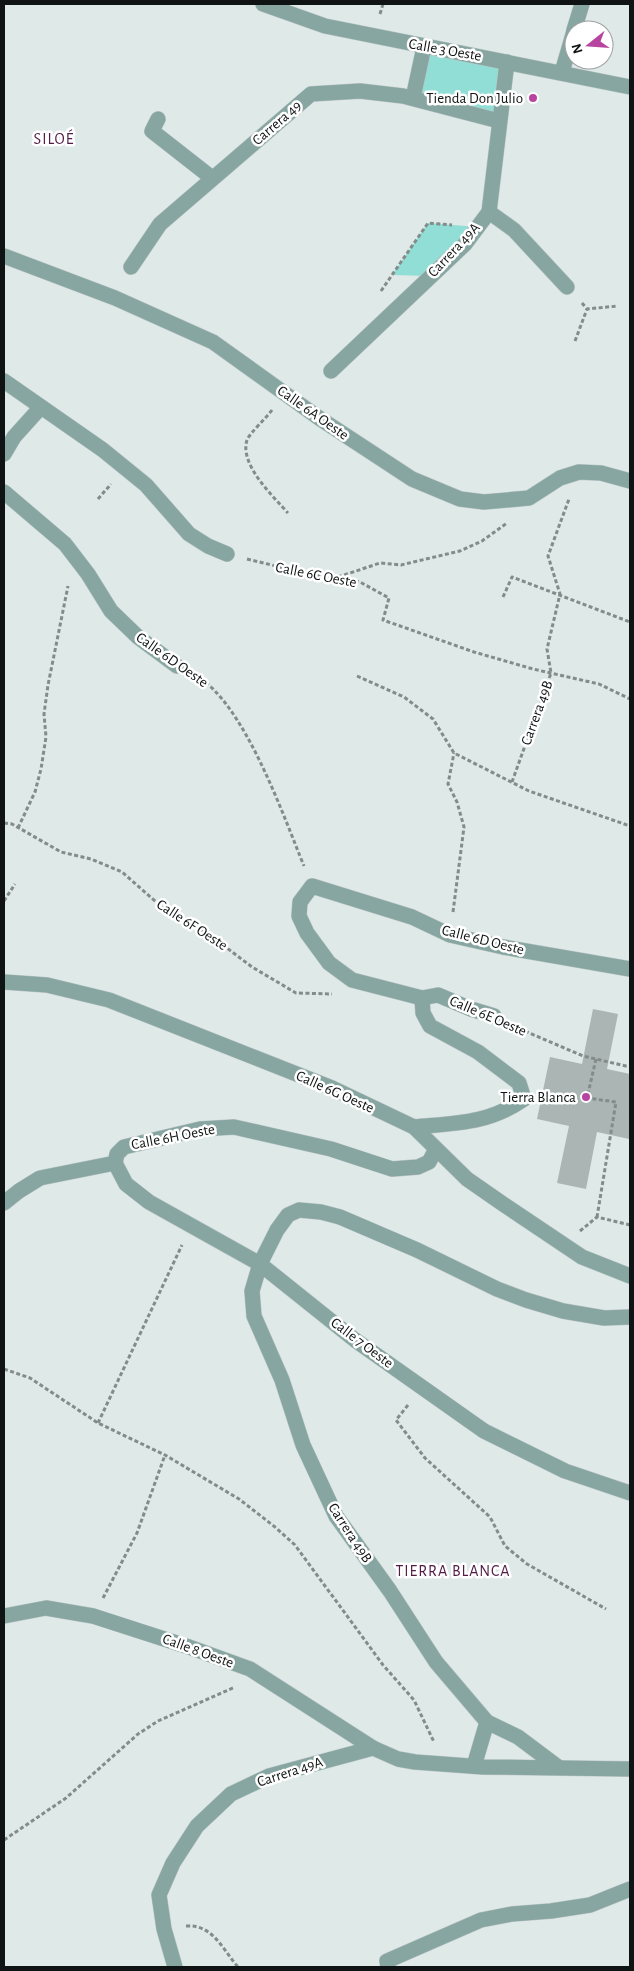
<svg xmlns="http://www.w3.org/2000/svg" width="634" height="1971" font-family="'Alegreya Sans',sans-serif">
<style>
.green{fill:#90ded5}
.building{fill:#abb6b4}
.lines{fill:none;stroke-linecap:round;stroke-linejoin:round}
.street-casing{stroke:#bdc7c6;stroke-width:16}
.path{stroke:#848b8b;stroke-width:3;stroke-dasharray:4 2.5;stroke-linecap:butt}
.street{stroke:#87a6a2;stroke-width:15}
.poi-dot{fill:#b745a0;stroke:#fff;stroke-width:2}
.labels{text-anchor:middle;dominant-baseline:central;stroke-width:5;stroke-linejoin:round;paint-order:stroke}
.street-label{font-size:15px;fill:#101313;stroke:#fff}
.poi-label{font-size:15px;fill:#101313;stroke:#fff;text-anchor:end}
.neighbourhood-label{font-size:16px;letter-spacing:1px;fill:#521c47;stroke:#fff}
</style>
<rect width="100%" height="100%" fill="#dee9e8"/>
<g class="green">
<polygon points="424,47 507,62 499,121 413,98"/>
<polygon points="428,223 478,227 431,276 392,275"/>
</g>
<polygon class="building" points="593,1009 618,1014 607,1069 630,1074 630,1130 629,1139 597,1132 586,1189 557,1183 569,1126 537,1119 550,1057 582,1064"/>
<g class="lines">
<defs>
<g id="street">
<polyline points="263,4 325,26 630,87"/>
<polyline points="574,30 582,4"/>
<polyline points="562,72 574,31"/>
<polyline points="413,98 424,47"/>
<polyline points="158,119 152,131 212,178"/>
<polyline points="489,212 514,230 567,287"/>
<polyline points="4,256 115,298 213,342 319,418 412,479 460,499 484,502 529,498 560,478 579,472 601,473 630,481"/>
<polyline points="131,267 160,224 311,94 360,91 403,96 499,121"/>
<polyline points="331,371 465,244 489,212 507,62"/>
<polyline points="4,381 103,450 146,485 189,534 208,546 227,554"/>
<polyline points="4,454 14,437 41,407"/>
<polyline points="4,492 65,544 88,574 111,611 138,637 177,666"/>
<polyline points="4,982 47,985 109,1000 332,1088 414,1127 467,1179 503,1204 582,1257 630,1276"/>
<polyline points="494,1016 471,1009 438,995 422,998 352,980 329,963 307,933 299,916 300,902 312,886 412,917 450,935 503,947 630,969"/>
<path d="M414 1127C456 1123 488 1124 524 1099L519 1083 478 1052 430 1026 423 1013 422 998"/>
<polyline points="115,1163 126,1184 149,1202 260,1264 355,1340 484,1431 565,1471 630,1493"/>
<polyline points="4,1203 19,1191 40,1178 115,1163 117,1154 124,1147 200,1129 234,1127 331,1149 392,1169 418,1167 429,1162 436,1149"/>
<polyline points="4,1616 46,1608 93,1616 189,1647 250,1669 373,1748"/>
<polyline points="474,1766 487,1722"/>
<polyline points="558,1767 518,1737 487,1722 436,1662 390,1591 336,1516 303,1445 282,1380 254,1316 252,1291 260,1264 277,1230 288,1215 299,1210 321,1212 340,1217 417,1250 497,1289 526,1300 563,1311 604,1318 630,1317"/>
<polyline points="175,1967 164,1929 159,1895 173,1863 197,1826 231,1794 269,1776 373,1748 398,1759 415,1762 483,1767 630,1769"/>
<polyline points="388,1967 387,1961 481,1920 512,1914 551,1911 590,1905 630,1889"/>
</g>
</defs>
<use href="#street" class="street-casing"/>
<g class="path">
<polyline points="380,14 383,4"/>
<polyline points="381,291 428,223 452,225"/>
<polyline points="582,303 587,309 618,306"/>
<polyline points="575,341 587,309"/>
<path d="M272 410C267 417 249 434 247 440 239 465 274 497 288 513"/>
<polyline points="98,499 111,484"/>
<polyline points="247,559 317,576 331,575 360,582 389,598 383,620 474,652 533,669 599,684 630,699"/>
<polyline points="338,577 380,563 401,565 460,551 482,541 507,523"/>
<polyline points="503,597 512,577 630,622"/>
<path d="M195 675C244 702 283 815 304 866"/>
<polyline points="357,676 404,697 433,719 454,753 529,791 630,826"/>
<polyline points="512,782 551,673 547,649 560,594 548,556 569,499"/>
<polyline points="4,823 12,824 61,852 91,859 122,872 163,908 211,936 252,967 296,993 332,994"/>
<polyline points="18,828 35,792 41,769 46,737 44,714 48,685 68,586"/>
<polyline points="4,901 15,884"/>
<polyline points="453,912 464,827 457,802 448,784 454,753"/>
<polyline points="513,1026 583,1056 630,1067"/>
<polyline points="596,1059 587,1098 616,1102 597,1217"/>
<polyline points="580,1231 597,1217 630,1225"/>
<polyline points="4,1369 30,1378 98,1423 165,1455 239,1499 275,1527 295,1545 383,1665 414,1700 434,1742"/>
<polyline points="408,1405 396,1420 425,1458 490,1517 505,1546 527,1564 606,1609"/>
<polyline points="98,1423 182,1245"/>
<polyline points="103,1598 137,1533 165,1455"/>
<polyline points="4,1840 66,1798 138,1734 158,1721 235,1687"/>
<path d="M186 1926C213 1924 223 1950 238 1967"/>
</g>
<use href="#street" class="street"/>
</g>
<g class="poi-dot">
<circle cx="533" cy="98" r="5"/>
<circle cx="586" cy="1097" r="5"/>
</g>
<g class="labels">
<g class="street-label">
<text transform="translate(445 50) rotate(10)">Calle 3 Oeste</text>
<text transform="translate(277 123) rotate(-41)">Carrera 49</text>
<text transform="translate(454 250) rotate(-47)">Carrera 49A</text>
<text transform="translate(313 413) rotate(35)">Calle 6A Oeste</text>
<text transform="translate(316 575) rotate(11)">Calle 6C Oeste</text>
<text transform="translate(172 660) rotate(35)">Calle 6D Oeste</text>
<text transform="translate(537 713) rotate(-70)">Carrera 49B</text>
<text transform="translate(192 925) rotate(33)">Calle 6F Oeste</text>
<text transform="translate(483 940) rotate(14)">Calle 6D Oeste</text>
<text transform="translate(488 1016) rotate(23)">Calle 6E Oeste</text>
<text transform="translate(335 1092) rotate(24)">Calle 6G Oeste</text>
<text transform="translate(173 1137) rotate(-11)">Calle 6H Oeste</text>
<text transform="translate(362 1343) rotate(37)">Calle 7 Oeste</text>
<text transform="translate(350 1533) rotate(57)">Carrera 49B</text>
<text transform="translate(198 1651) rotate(20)">Calle 8 Oeste</text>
<text transform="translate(290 1772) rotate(-18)">Carrera 49A</text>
</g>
<g class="poi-label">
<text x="523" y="98">Tienda Don Julio</text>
<text x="576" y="1097">Tierra Blanca</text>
</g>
<g class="neighbourhood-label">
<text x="54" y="139">SILOÉ</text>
<text x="453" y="1571">TIERRA BLANCA</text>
</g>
</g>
<rect width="634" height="1971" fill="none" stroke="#101313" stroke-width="10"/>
<g transform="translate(589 45) rotate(253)"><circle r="24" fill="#ffffff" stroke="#9fa1a1"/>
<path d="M0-4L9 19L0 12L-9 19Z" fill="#b745a0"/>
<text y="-8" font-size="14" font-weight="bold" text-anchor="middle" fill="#101313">N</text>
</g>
</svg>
